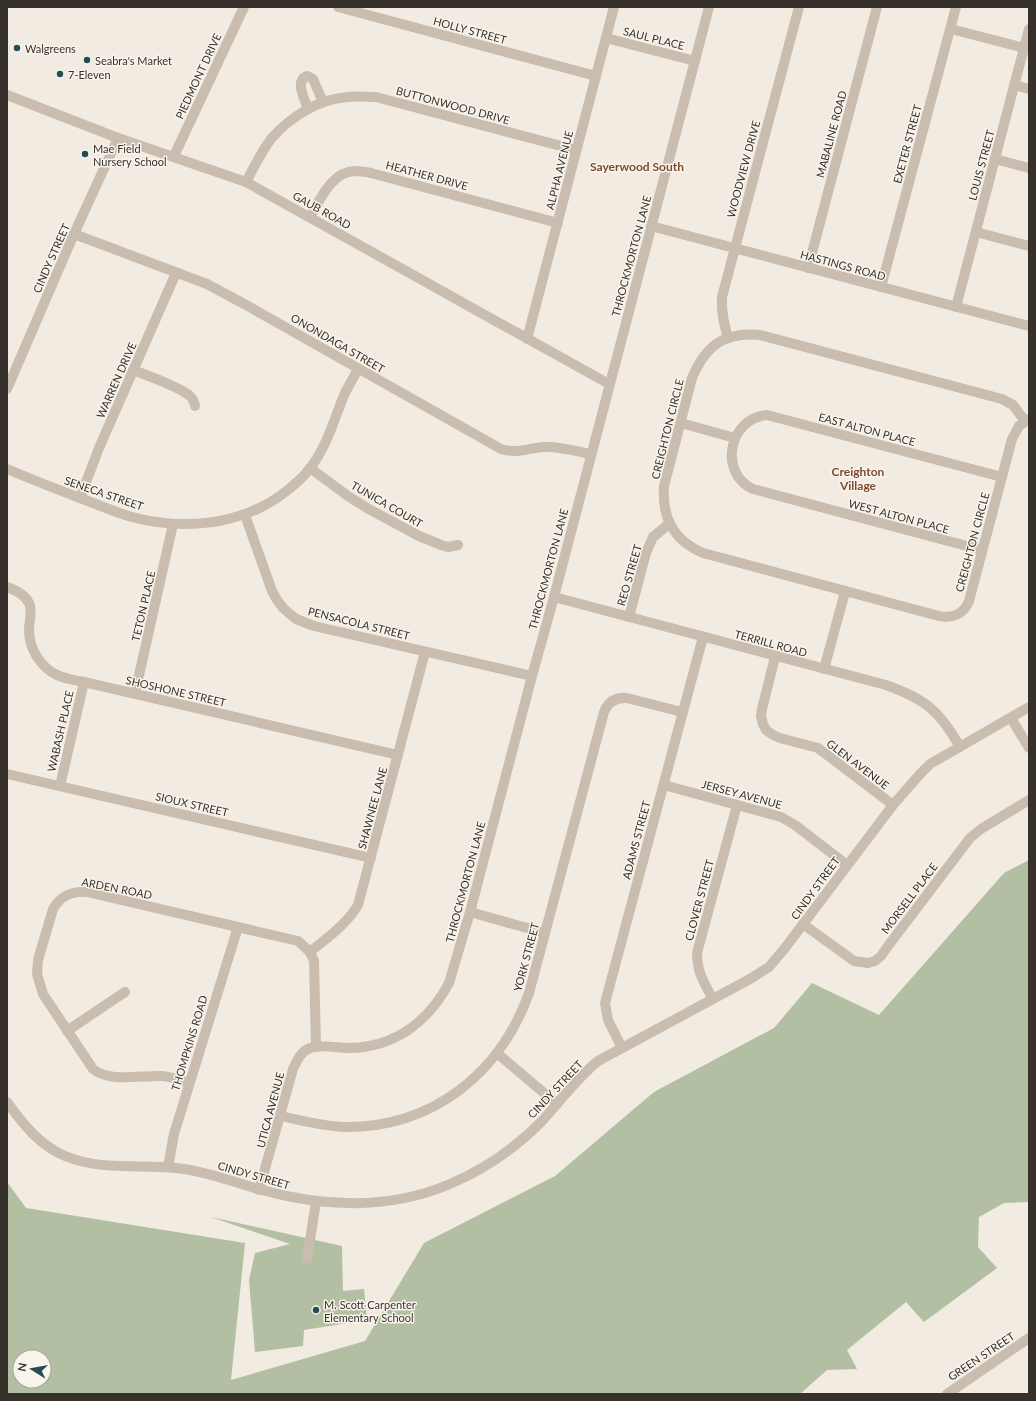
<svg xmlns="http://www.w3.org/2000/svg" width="1036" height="1401" font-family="Lato,sans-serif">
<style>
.green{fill:#b2bfa2;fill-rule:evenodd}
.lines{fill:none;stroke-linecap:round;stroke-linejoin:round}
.minor{stroke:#c8bdae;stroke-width:10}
.poi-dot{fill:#254c55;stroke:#f9f5ed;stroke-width:1.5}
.labels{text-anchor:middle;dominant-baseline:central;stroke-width:3;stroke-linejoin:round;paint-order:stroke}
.street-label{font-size:11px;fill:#37312b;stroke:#f9f5ed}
.poi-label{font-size:11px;fill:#37312b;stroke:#f9f5ed;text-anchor:start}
.neighbourhood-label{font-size:12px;font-weight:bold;fill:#7e4a2d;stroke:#f9f5ed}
</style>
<rect width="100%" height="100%" fill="#f1ebe1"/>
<g class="green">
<path d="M1029 860V1202L1004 1203 979 1217 978 1247 997 1268 924 1322 906 1302 847 1350 857 1369 827 1370 801 1393 802 1394H7V1182L26 1208 245 1243 231 1380 365 1341 424 1243 555 1176 654 1092 774 1028 812 983 879 1015 1004 873ZM20 1357H44V1381H20Z"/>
<polygon points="211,1217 342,1246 343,1291 364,1289 367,1320 304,1330 303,1346 255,1352 249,1280 255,1253 290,1244"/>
</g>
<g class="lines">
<g class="minor">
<polyline points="338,7 596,76"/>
<polyline points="951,29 1024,48"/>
<polyline points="606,38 695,61"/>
<polyline points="1014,85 1029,89"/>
<polyline points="7,95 118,138 246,182 609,384"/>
<path d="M308 109C305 99 294 81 307 76L313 79 323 102"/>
<polyline points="174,156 244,7"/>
<polyline points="995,159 1029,168"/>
<path d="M246 182C254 167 261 152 271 139 290 117 318 99 348 97 357 96 367 97 376 97L576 150"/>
<path d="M310 217C320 200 332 171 355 171 360 171 366 172 371 173L558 223"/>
<polyline points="651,226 1029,326"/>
<polyline points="976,232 1029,246"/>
<path d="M74 234 207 284 248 306 501 449C520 454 527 448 544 447 560 446 575 451 590 454"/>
<polyline points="808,268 877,7"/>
<polyline points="881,287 956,7"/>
<polyline points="956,307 1029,29"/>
<path d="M728 338C724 324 721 312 722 297L799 7"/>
<polyline points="527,339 614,7"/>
<path d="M133 370C146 375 183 388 191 397 194 400 194 402 195 406"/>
<polyline points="7,389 74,234 118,138"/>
<path d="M1025 421 1013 405 1002 399 760 335C724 332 706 345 692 378L664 486C662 518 673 540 703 553L939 616C952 619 964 614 969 601L1012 439 1019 426 1029 419"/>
<polyline points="681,423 735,438"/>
<polyline points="310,468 348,496 367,508 419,536 441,545 448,547 458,545"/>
<path d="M7 469C31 479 56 489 80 498 97 504 114 512 132 517 181 530 237 526 280 496 291 488 303 478 311 467 328 444 334 419 345 393 349 385 354 377 358 369"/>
<polyline points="80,498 99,448 176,273"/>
<polyline points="245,515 272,591 277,600 283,608 296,619 314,626 532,676"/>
<path d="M982 550 753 489C718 473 729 418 767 415L1002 477"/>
<path d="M7 587C15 590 25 594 29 603 33 611 29 621 29 630 29 648 40 667 57 675 65 679 75 680 84 682L398 755"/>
<path d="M554 597 886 685C925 699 939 710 960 747"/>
<polyline points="629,617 646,553 653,537 669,524"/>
<polyline points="775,657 762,709 761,716 763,724 766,730 773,735 780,738 818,748 893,805"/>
<polyline points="824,669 845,592"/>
<polyline points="135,693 173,524"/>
<polyline points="1011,718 1029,748"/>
<polyline points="7,774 371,858"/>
<polyline points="664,785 781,817 795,825 847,865"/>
<polyline points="60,786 84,682"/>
<polyline points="470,912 545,933"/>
<polyline points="803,924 854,961 868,963 875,961 881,956 888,946 970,838 981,829 1029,800"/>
<path d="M310 952C328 937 346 925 358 905L425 652"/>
<path d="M713 999C704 983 697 972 697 953L737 805"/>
<polyline points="67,1031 125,992"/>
<polyline points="622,1048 608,1020 605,1003 703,637"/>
<polyline points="498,1054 557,1104"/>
<path d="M189 1083C181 1080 172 1077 162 1076 141 1075 110 1083 93 1069L43 994 37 974 38 960 53 909C61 895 72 891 87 892L298 941 310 952 314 961 316 1047"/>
<path d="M7 1102C23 1124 39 1145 65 1156 103 1172 145 1163 184 1169 211 1173 236 1183 262 1190 324 1207 389 1210 450 1184 485 1169 516 1148 543 1120 561 1100 577 1078 598 1061L750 979 769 967 785 948 893 805 920 774 930 764 1029 707"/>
<path d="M281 1116C302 1121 322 1126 344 1127 432 1128 500 1074 529 993L604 712C608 702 615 697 627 698L682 712"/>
<polyline points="168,1167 174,1134 238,927"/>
<path d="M259 1190 293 1069C297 1061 300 1052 310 1048 319 1044 338 1048 349 1048 395 1047 428 1022 449 983L470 912 532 676 554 597 709 7"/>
<polyline points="307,1259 316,1202"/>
<polyline points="947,1394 1029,1338"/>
</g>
</g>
<g class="poi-dot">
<circle cx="17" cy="48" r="4"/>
<circle cx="87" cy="60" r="4"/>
<circle cx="60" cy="74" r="4"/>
<circle cx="85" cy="154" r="4"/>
<circle cx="316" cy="1310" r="4"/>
</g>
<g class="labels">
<g class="street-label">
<text transform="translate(470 30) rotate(15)">HOLLY STREET</text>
<text transform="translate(654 38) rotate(14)">SAUL PLACE</text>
<text transform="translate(198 76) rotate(-65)">PIEDMONT DRIVE</text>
<text transform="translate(453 105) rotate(15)">BUTTONWOOD DRIVE</text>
<text transform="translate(831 134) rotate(-75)">MABALINE ROAD</text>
<text transform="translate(907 144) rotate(-75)">EXETER STREET</text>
<text transform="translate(981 165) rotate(-75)">LOUIS STREET</text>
<text transform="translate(743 169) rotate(-75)">WOODVIEW DRIVE</text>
<text transform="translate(559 170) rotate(-76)">ALPHA AVENUE</text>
<text transform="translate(427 175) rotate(15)">HEATHER DRIVE</text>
<text transform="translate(322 210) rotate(29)">GAUB ROAD</text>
<text transform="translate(631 256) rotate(-75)">THROCKMORTON LANE</text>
<text transform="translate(51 258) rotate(-66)">CINDY STREET</text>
<text transform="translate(843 265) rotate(15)">HASTINGS ROAD</text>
<text transform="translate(338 343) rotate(30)">ONONDAGA STREET</text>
<text transform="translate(116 380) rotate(-66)">WARREN DRIVE</text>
<text transform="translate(667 429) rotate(-76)">CREIGHTON CIRCLE</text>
<text transform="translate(867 429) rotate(15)">EAST ALTON PLACE</text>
<text transform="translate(104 493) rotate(19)">SENECA STREET</text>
<text transform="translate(387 504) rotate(30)">TUNICA COURT</text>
<text transform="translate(899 516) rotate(15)">WEST ALTON PLACE</text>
<text transform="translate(972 542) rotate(-75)">CREIGHTON CIRCLE</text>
<text transform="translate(548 569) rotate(-75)">THROCKMORTON LANE</text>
<text transform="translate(629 575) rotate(-74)">REO STREET</text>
<text transform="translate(143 606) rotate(-77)">TETON PLACE</text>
<text transform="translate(359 623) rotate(14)">PENSACOLA STREET</text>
<text transform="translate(771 643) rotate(15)">TERRILL ROAD</text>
<text transform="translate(176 691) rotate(13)">SHOSHONE STREET</text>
<text transform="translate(60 731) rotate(-77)">WABASH PLACE</text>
<text transform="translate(858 764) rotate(37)">GLEN AVENUE</text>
<text transform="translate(742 794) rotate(15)">JERSEY AVENUE</text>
<text transform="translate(192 804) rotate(13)">SIOUX STREET</text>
<text transform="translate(372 808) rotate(-75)">SHAWNEE LANE</text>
<text transform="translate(636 840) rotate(-75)">ADAMS STREET</text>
<text transform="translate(465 882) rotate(-75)">THROCKMORTON LANE</text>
<text transform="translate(117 888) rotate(11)">ARDEN ROAD</text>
<text transform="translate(815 888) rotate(-54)">CINDY STREET</text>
<text transform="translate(909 898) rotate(-53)">MORSELL PLACE</text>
<text transform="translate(699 900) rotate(-75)">CLOVER STREET</text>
<text transform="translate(526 957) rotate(-75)">YORK STREET</text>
<text transform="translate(189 1043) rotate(-73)">THOMPKINS ROAD</text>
<text transform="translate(555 1089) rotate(-47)">CINDY STREET</text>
<text transform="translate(270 1110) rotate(-75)">UTICA AVENUE</text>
<text transform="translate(254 1175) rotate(16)">CINDY STREET</text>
<text transform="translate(981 1356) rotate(-34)">GREEN STREET</text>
</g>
<g class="poi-label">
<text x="25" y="48">Walgreens</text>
<text x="95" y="60">Seabra's Market</text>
<text x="68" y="74">7-Eleven</text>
<text x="93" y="148">Mae Field<tspan x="93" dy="13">Nursery School</tspan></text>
<text x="324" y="1304">M. Scott Carpenter<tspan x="324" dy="13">Elementary School</tspan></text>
</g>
<g class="neighbourhood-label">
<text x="637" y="166">Sayerwood South</text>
<text x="858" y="471">Creighton<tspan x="858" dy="14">Village</tspan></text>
</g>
</g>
<rect width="1036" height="1401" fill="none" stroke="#37312b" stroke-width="16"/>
<g transform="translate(32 1369) rotate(281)"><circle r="19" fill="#f9f5ed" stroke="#aba79f"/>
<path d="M0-3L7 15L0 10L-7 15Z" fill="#254c55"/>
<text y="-6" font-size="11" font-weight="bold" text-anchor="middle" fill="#37312b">N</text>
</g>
</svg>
